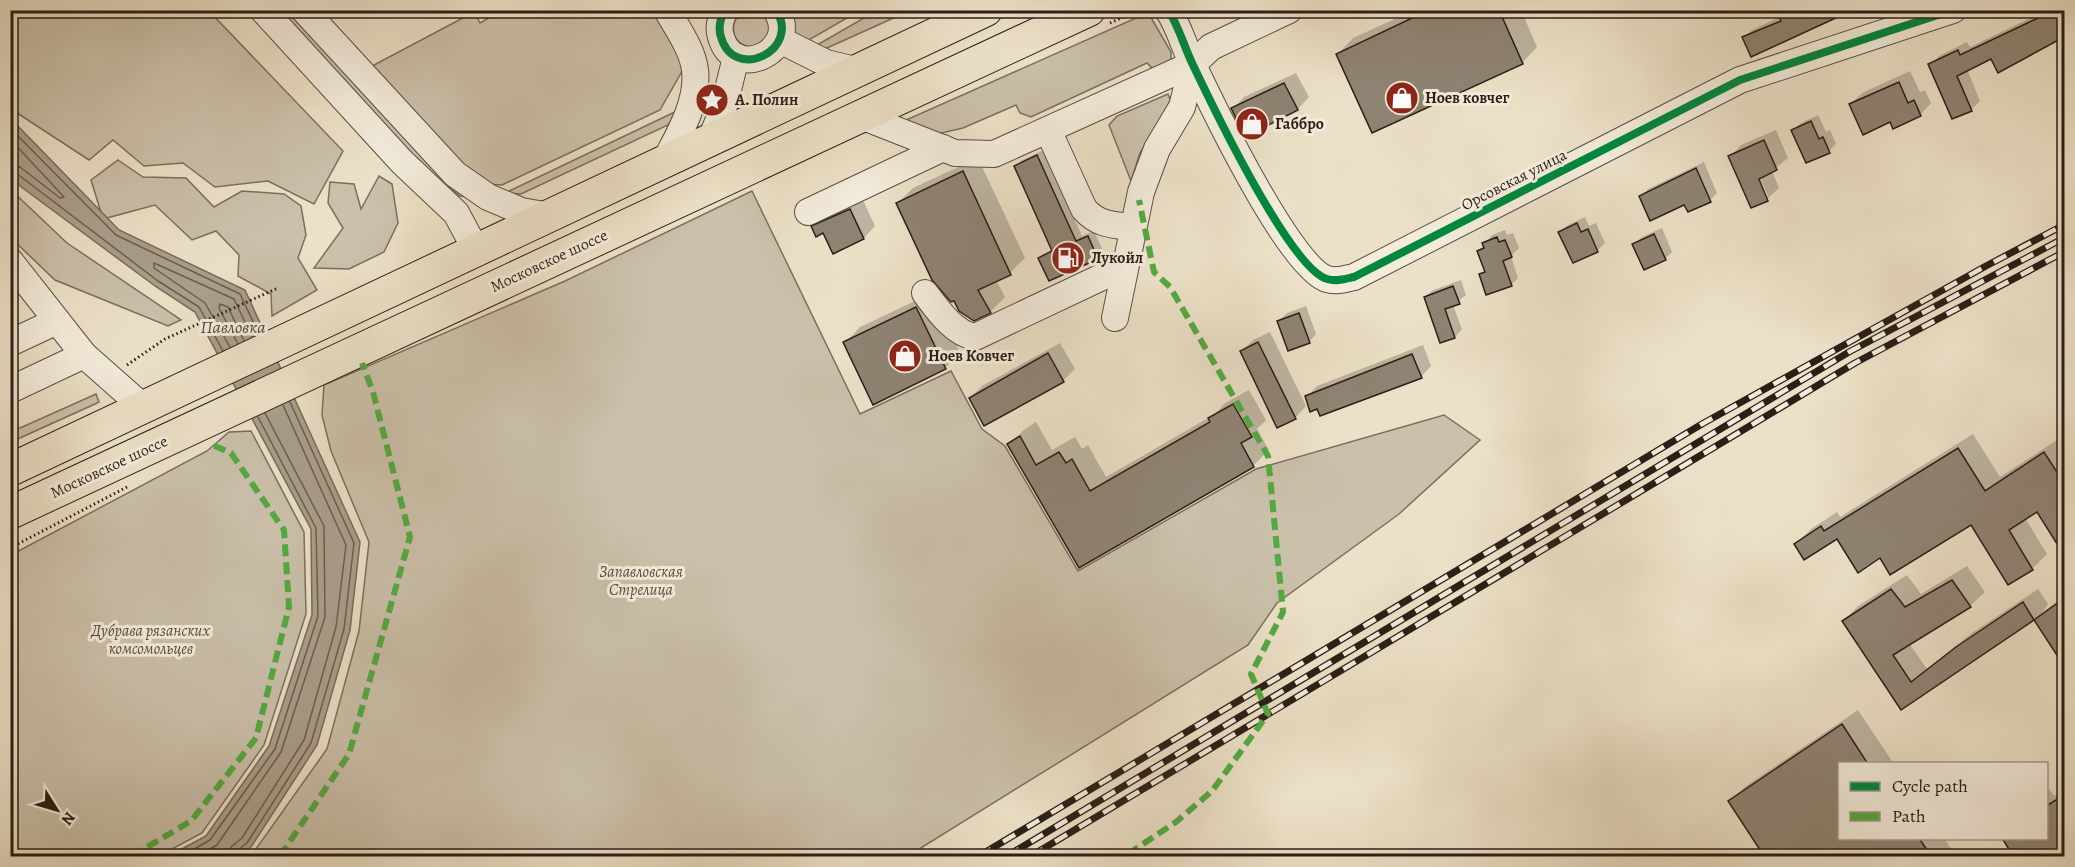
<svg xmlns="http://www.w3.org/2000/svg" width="2075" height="867" font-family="Alegreya,serif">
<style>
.green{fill:#cbc0aa;stroke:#7a6f60;stroke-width:1.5}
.water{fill:#aa9f8b;stroke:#776b5c;stroke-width:1.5}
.shadow{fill:#0003;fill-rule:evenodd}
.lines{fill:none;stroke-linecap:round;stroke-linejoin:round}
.shore{stroke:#6a5e50;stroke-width:1.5}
.building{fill:#8f8373;stroke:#2a1e16;stroke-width:1.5}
.minor-casing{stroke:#5a4f42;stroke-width:28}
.major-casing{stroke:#2a1e16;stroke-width:34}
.path{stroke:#2a1e16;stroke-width:3;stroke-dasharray:1.5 3;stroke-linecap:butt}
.minor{stroke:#f3ecdb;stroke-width:26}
.major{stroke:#ece1c8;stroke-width:32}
.rail-casing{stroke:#2a1e16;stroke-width:7}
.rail{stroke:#f3ecdb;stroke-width:4.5;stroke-dasharray:14;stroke-linecap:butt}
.quiet{stroke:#53aa42;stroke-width:6;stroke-dasharray:12 6;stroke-linecap:butt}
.cycleway-casing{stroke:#f3ecdb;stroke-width:11}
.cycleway{stroke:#00873e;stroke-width:8}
.labels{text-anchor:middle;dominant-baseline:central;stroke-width:6;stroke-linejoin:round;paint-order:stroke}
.poi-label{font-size:16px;font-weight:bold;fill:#2a1e16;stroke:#f3ecdb;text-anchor:start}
.street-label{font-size:16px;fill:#2a1e16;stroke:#f3ecdb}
.park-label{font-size:16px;font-style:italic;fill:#5a4f42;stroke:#f3ecdb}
.water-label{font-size:18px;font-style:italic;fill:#574b3f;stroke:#f3ecdb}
</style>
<rect width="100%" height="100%" fill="#ece1c8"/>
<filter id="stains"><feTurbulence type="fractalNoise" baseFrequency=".00333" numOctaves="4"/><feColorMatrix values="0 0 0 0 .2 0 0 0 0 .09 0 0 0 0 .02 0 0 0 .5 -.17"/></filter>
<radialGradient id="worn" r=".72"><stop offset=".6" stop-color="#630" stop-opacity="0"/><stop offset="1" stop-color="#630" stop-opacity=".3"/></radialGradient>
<g class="green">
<polygon points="502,10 656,11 685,66 660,110 502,185 484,184 455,161 372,73 374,65 474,12 480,23"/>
<polygon points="10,11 209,11 343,151 314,204 268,181 215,187 183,163 144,166 113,140 89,160 11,109"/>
<polygon points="275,11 289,11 407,139 470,197 460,196 405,153"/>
<path d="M748 11H758L768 17 771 35 751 49C737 43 730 36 735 20Z"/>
<polygon points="795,11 859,11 802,44 795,41 791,25"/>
<polygon points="876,11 909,11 827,48 816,51 810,49"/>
<polygon points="1145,14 1149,14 1171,52 1171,63 1154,70 1147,63 1031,117 1020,113 1016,105 963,128 933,135 906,120"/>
<polygon points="1168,94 1171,102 1140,153 1131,181 1109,125 1117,116"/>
<polygon points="679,110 668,125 521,194 505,193"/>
<polygon points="118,160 143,177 186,178 214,207 242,191 284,194 301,206 306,235 298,258 317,290 272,316 271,294 238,276 239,255 216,231 192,240 155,205 103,219 91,180"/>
<polygon points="379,176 392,184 398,223 384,252 349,269 314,268 343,228 328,203 330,182 354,184 361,209"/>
<polygon points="10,189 67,243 181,320 168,326 55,280 11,238"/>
<polygon points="752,191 860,414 951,371 982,429 1005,446 1078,571 1256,469 1444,415 1480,440 1399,514 1277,603 1248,645 908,856 251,856 327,749 359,631 369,542 331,451 322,415 324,385 565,281"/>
<polygon points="96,394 99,402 95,404 11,442 11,432"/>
<polygon points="251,431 304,532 306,614 264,745 202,833 159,856 11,856 11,555 207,451 229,432"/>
</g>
<polygon class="water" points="11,119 119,230 245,290 360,542 350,630 317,745 251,847 240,856 169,856 206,836 269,746 312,615 311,529 195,312 155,286 20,186 11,175"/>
<g class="shadow">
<polygon points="1414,10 1521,10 1537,47 1522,63 1338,54 1353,38"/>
<polygon points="1795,10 1850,10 1744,38 1752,30"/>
<polygon points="2047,10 2064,10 2064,43 2060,45 2057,39 1992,57 1967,69 1980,101 1971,110 1930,65 1939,56 1967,42 1970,47"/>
<polygon points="1910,71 1920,92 1925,90 1931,103 1920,115 1891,120 1851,104 1862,93"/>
<polygon points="1296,73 1309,97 1298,109 1246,135 1233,109 1244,97"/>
<polygon points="1818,115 1826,132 1830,130 1836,144 1829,151 1793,130 1801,123"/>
<path d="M1776 130 1788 158 1772 171 1779 188 1767 199 1752 206 1730 157 1741 145ZM1757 171 1768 196H1765L1754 173Z"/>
<polygon points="1044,150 1082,236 1094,231 1103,251 1097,258 1040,258 1053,249 1016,166 1022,160"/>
<polygon points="978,158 1025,258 1010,273 996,280 1005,297 990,312 954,299 898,203 913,188"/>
<path d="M1704 162 1717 193 1710 200 1685 203 1641 197 1648 189ZM1680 176 1648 194V191Z"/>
<polygon points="862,198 875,226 864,238 834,252 824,231 813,227 824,215"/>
<polygon points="1585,217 1589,226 1596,223 1605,243 1597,251 1560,232 1568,225"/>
<polygon points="1662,228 1672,252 1665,259 1634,244 1642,237"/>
<polygon points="1505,230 1507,235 1513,233 1519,248 1511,256 1518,278 1511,285 1481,275 1486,269 1479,251 1492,235"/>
<polygon points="1461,280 1466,295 1453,305 1462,329 1455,337 1441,341 1425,297 1433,290"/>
<polygon points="932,293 960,353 945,368 845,343 860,327"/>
<polygon points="1306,306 1316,334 1309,342 1279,321 1287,313"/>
<polygon points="1270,332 1306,406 1295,418 1242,351 1253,340"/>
<polygon points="1060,343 1075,369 1063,381 970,398 982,386"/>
<polygon points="1423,345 1431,366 1421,377 1318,406 1307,397 1317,386"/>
<polygon points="1249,390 1266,420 1257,429 1269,450 1253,466 1079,566 1009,444 1025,429 1036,422 1052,450 1075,437 1082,449 1088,445 1106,477 1215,414 1225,403"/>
<polygon points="1973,434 2000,477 2060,438 2064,445 2064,552 2037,510 2025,518 2047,554 2032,569 2009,583 1971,523 1881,556 1837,537 1796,544 1811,529 1837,512 1840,517"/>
<polygon points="1967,566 1985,592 1970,606 1909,643 1927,669 1972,633 2038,589 2048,604 2042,613 2064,596 2064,663 2035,618 1901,708 1844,621 1858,606 1907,575 1921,594"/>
<polygon points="1858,710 1894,764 1840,764 1840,838 1944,838 1956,856 1766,856 1730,801 1746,786"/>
<polygon points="2064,776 2064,843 2043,856 2015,856 2003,838 2046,838 2046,784 2054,796 2063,791 2058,783"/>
</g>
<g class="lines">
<g class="shore">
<polyline points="10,128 116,235 240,294 259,334"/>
<polyline points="10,139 64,197 60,198 20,167 10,164"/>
<polyline points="10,172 16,173 158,281 199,307 223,351"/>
<polyline points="238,344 219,308 220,304 228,307 244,341"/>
<polyline points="230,347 205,303 154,268 154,263 234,299 252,337"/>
<polyline points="182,856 210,840 275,749 318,616 316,528 258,417"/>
<polyline points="197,856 217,845 281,752 325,617 324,526 265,413"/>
<polyline points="229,856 231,847 242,838 304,740 336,627 346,545 283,405"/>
<polyline points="237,856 238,850 247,843 311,743 344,629 354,543 290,402"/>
</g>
</g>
<g class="building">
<polygon points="1429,10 1499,10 1523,64 1372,133 1336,54"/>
<polygon points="1792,10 1853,10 1751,57 1742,37 1781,21 1779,16"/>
<polygon points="2055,10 2062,10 2064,15 2064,37 1998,73 1991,59 1957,76 1972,111 1952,119 1928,64 1958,50 1960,55"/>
<polygon points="1899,82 1908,103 1914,100 1921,116 1893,129 1890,122 1863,135 1849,104"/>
<polygon points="1284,83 1298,110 1245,137 1231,108"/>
<polygon points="1811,121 1819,139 1823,137 1830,153 1806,163 1791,130"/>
<polygon points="1764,140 1777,170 1759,179 1768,201 1751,208 1728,156"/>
<polygon points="1037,155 1076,241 1088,236 1098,259 1049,281 1038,258 1052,251 1014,166"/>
<polygon points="1696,168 1711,202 1688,212 1684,205 1650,221 1639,196"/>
<polygon points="963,171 1011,275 978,290 991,313 974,321 959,311 954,301 951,302 932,280 896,203"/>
<polygon points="850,209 864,239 833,254 823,233 816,237 811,226"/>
<polygon points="1577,223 1581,232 1588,229 1598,252 1573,263 1558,232"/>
<polygon points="1654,234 1666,260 1644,270 1632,244"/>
<polygon points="1497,237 1499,242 1505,240 1512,257 1503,261 1512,286 1486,295 1479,274 1485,272 1477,251 1484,248 1482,243"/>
<polygon points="1453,286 1460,304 1445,309 1455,338 1440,343 1424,297"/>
<polygon points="916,307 946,369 873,405 843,342"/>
<polygon points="1299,313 1310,343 1288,351 1277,321"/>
<polygon points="1258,342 1296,419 1277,428 1240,351"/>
<polygon points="1048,353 1064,382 984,426 969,398"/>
<polygon points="1412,354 1422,378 1320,416 1317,409 1310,412 1305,396"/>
<polygon points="1233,404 1252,437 1241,443 1254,467 1079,568 1007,444 1020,436 1036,465 1059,452 1066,463 1072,459 1090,491 1210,422 1208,418"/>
<polygon points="1958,448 1985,491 2044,452 2064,483 2064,555 2037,512 2009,530 2033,570 2008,585 1971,525 1890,575 1880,558 1858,573 1837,539 1804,560 1794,544 1821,526 1824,531"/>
<polygon points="1952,580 1971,607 1893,655 1911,682 1956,647 2023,602 2034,620 1901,710 1842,621 1891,589 1905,607"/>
<polygon points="2059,602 2064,610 2064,666 2034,620"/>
<polygon points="1842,724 1868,764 1839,764 1839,838 1919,838 1931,856 1764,856 1728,801"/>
<polygon points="2064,795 2064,845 2046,856 2013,856 2002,838 2046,838 2046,806"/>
</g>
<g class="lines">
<defs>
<g id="minor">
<polyline points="263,10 402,162 456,213 476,250"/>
<polyline points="304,10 455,174 488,197 521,211 550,216"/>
<path d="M725 10C720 19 718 28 721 37 734 83 802 50 776 10"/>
<path d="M1168 10C1179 26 1184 47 1193 65 1212 105 1290 268 1327 279 1336 282 1345 279 1354 277L1740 80 1953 10"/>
<polyline points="780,40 826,63 859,71"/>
<polyline points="861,116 955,153 994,154 1193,64"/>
<path d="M1048 130 1084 209C1098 225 1113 225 1132 227"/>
<polyline points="710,141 723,110 736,57"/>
<path d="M664 163C678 136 699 102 695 70 693 50 677 28 667 10"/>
<polyline points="808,212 943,148"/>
<polyline points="10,261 84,355 144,408"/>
<path d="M925 293C937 309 954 334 975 337L1123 267"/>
<polyline points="1115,318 1141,192 1157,149 1182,107 1193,64 1211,47 1289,10"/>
<polyline points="10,343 57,321"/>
<polyline points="10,390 84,355"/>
</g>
<g id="major">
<polyline points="10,470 986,10"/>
<polyline points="10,513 1089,10"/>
</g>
</defs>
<use href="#minor" class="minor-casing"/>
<use href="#major" class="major-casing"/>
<g class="path">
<polyline points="1110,23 1139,10"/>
<polyline points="127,365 165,339 278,288"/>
<polyline points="10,548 129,486"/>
</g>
<use href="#minor" class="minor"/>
<use href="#major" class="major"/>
<defs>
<g id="rail">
<polyline points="979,856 1702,424 1986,266 2064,225"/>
<polyline points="1007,856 1849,352 2064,238"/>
<polyline points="1031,856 1855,363 2064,252"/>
</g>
</defs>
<use href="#rail" class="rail-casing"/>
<use href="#rail" class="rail"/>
<g class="quiet">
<polyline points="132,856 191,821 256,738 289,607 284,530 231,453 210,444"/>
<polyline points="280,856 349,754 410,537 373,392 362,363"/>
<polyline points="1130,856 1134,850 1176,822 1212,791 1268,714 1251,674 1283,612 1268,456 1170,287 1154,272 1139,200"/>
</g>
<defs>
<g id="cycleway">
<path d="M725 10C720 19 718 28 721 37 734 83 802 50 776 10"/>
<path d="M1168 10C1179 26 1184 47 1193 65 1212 105 1290 268 1327 279 1336 282 1345 279 1354 277L1740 80 1953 10"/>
</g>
</defs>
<use href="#cycleway" class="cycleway-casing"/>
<use href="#cycleway" class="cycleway"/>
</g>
<defs>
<symbol id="shop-disc" viewBox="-11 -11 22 22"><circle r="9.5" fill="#8f2418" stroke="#f3ecdb"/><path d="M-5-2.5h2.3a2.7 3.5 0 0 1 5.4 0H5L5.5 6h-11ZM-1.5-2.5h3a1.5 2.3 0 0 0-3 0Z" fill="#fff"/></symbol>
<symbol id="sight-disc" viewBox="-11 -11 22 22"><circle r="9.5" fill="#8f2418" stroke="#f3ecdb"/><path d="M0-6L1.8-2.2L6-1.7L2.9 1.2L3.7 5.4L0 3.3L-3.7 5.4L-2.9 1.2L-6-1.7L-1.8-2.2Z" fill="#fff"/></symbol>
<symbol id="fuel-disc" viewBox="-11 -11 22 22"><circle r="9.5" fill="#8f2418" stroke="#f3ecdb"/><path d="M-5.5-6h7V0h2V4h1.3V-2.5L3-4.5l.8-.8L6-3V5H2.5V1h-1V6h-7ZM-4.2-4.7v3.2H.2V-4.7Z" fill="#fff"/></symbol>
</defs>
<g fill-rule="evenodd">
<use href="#shop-disc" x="1383" y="79" width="38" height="38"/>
<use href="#sight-disc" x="693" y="81" width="38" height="38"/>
<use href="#shop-disc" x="1233" y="105" width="38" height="38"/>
<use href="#fuel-disc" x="1049" y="239" width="38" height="38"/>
<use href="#shop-disc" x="886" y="337" width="38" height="38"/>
</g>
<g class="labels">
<g class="poi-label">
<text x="1425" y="98">Ноев ковчег</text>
<text x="735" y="100">А. Полин</text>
<text x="1275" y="124">Габбро</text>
<text x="1091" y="258">Лукойл</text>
<text x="928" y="356">Ноев Ковчег</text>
</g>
<g class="street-label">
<text transform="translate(1514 180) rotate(-27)">Орсовская улица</text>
<text transform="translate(549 261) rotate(-25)">Московское шоссе</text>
<text transform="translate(109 467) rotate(-25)">Московское шоссе</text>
</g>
<g class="park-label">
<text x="641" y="572">Запавловская<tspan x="641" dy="18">Стрелица</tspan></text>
<text x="151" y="631">Дубрава рязанских<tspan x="151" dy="18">комсомольцев</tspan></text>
</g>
<g class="water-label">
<text x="233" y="327">Павловка</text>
</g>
</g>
<rect width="2075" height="867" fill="none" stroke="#ece1c8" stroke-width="36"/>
<rect x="12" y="12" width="2051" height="843" fill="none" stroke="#2a1e16" stroke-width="3"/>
<rect x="18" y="18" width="2039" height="831" fill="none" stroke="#2a1e16" stroke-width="1.5"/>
<rect x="1838" y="762" width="210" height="78" fill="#f3ecdb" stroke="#a39a8c" stroke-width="1.5"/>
<rect x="1850" y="782" width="30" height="9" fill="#00873e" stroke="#a39a8c" stroke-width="1.5"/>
<text x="1892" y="792" font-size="18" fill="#2a1e16">Cycle path</text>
<rect x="1850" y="812" width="30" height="9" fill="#53aa42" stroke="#a39a8c" stroke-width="1.5"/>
<text x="1892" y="822" font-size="18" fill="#2a1e16">Path</text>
<g transform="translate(57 810) rotate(127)" stroke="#f3ecdb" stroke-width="4.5" paint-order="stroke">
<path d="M0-4.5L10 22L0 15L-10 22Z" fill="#2a1e16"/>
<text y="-9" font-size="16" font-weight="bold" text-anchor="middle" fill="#2a1e16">N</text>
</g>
<rect width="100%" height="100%" filter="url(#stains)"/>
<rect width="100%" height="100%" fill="url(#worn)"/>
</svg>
